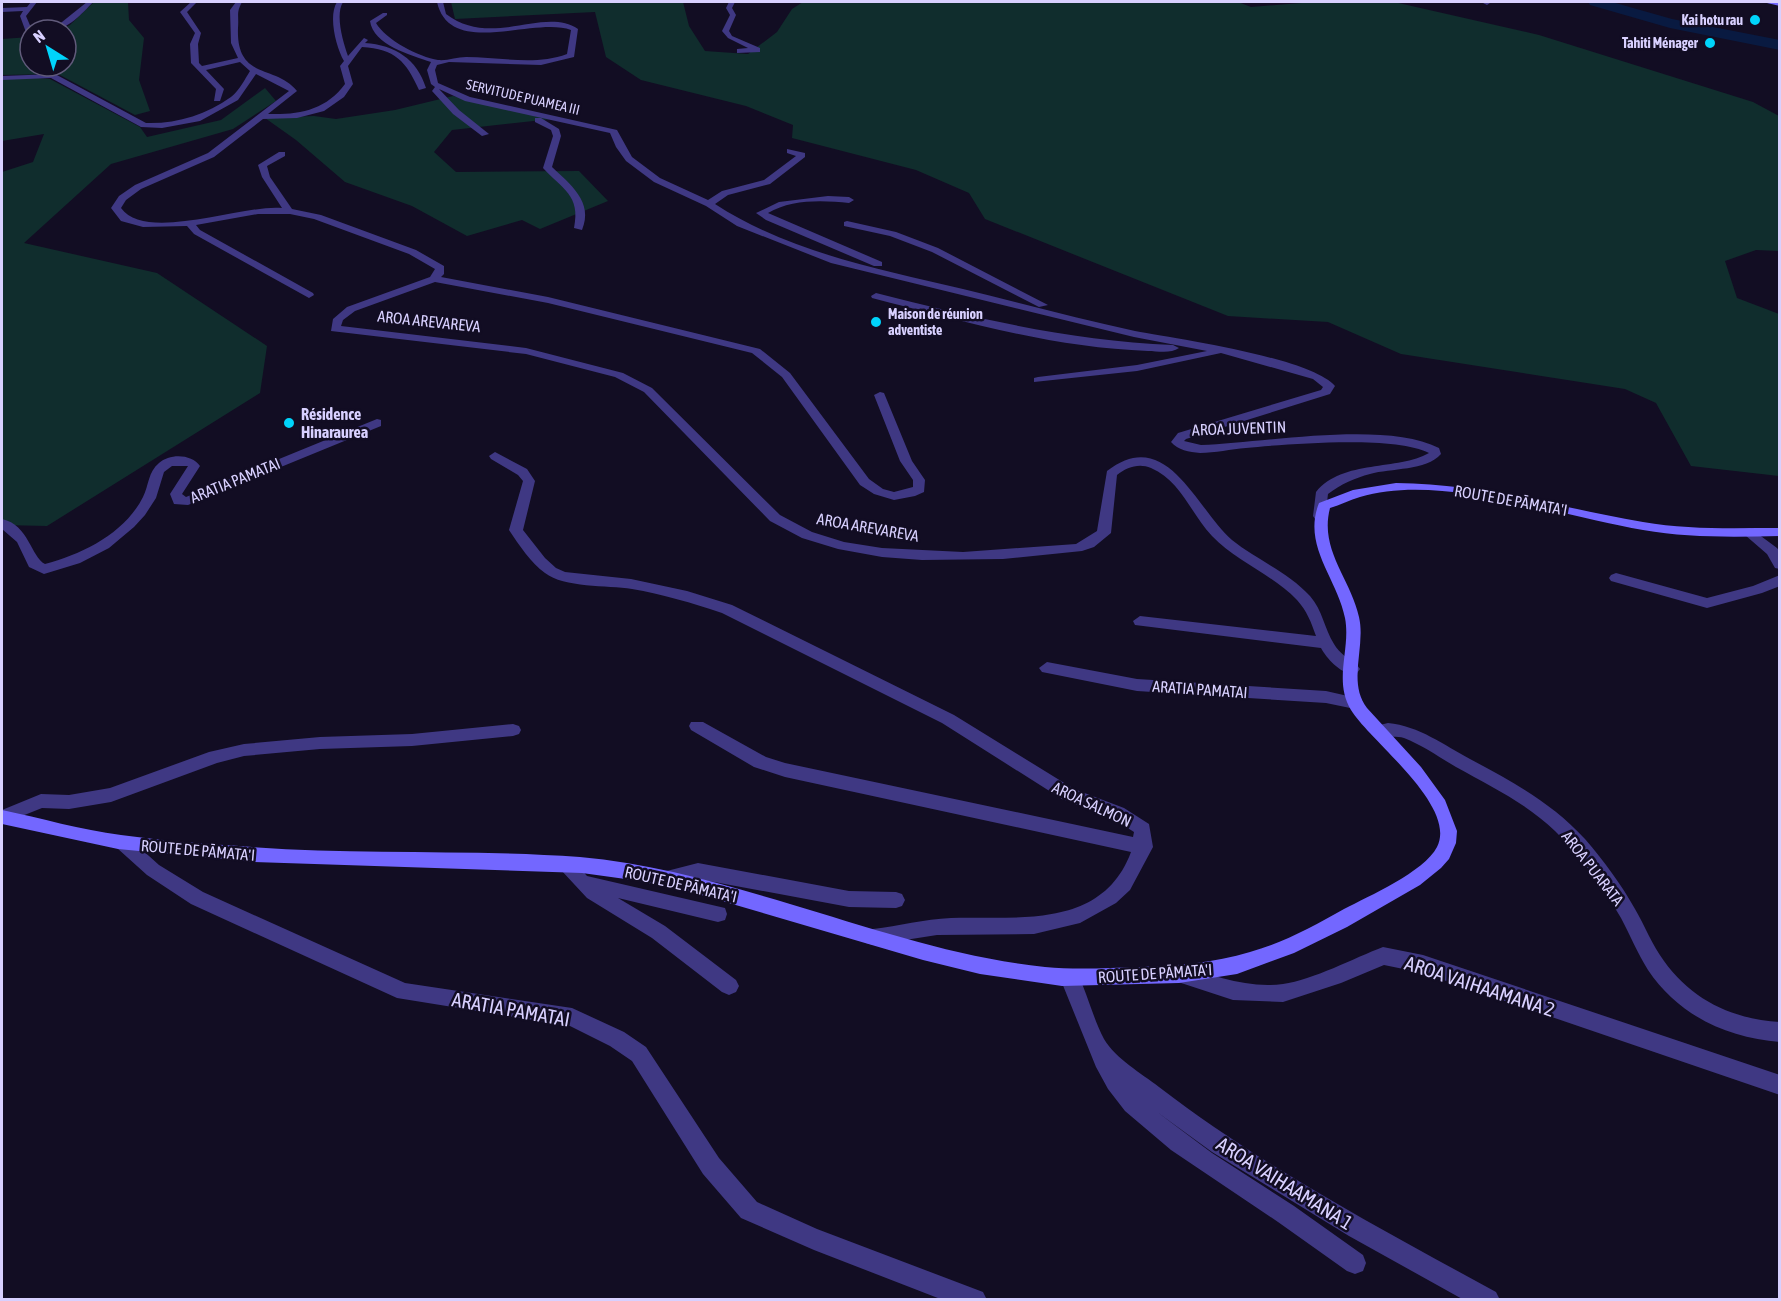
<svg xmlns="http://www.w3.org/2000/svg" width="1781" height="1301" font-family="'Asap Condensed',sans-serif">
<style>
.green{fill:#102d2d}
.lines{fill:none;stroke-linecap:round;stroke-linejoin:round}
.river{fill:#091a41;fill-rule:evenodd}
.minor{fill:#3f3883;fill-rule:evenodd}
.secondary{fill:#7367ff;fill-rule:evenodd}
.poi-dot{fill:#00d4fb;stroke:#120d23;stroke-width:2}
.labels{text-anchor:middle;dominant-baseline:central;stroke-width:5;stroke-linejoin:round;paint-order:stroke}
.far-poi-label{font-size:14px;font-weight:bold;fill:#d8d0ff;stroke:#120d23;text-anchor:end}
.far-street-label{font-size:14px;fill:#d8d0ff;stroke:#120d23}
.street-label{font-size:16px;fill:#d8d0ff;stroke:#120d23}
.poi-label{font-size:16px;font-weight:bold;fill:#d8d0ff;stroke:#120d23;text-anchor:start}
.near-street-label{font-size:20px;fill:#d8d0ff;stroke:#120d23}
</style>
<rect width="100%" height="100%" fill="#120d23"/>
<g class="green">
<polygon points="94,2 128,2 129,20 144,38 139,80 150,111 135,115 58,74 2,75 2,39 30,37 30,66 66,66 66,30 59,30 70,25"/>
<polygon points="451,2 683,2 689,26 705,51 748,54 777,32 792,9 803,2 1238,2 1251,7 1314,2 1394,2 1539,35 1753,102 1779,116 1779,251 1756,250 1725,261 1737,298 1779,314 1779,476 1691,466 1656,403 1625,389 1401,354 1328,322 1228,316 985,219 969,193 916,170 792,138 793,125 746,106 641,80 606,57 595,12 455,19"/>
<polygon points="38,78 50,79 140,127 147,137 221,120 265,88 276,101 233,129 111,164 24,243 157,273 267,346 260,393 47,526 2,525 2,172 33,162 44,134 2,141 2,79"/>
<polygon points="453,96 561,118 452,130 434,152 456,172 579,171 608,201 540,229 522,220 467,236 412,206 345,182 296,140 265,118 314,116 336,119 395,110"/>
</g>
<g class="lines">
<polygon class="river" points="1588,2 1612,2 1672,19 1780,40 1780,50 1670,28 1590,5"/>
<g class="minor">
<polygon points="31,2 37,2 26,16 32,30 30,37 27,35 20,16 23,11 2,12 2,8 27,7"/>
<path d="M87 2H93C83 13 67 30 52 30Z"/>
<path d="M191 2H197L187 12 201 33 198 44 199 63 202 66 238 58 231 43 230 10 236 2H242C236 13 239 15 238 28 236 81 276 64 297 91L268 114C299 115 326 110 345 84L340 66 344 61C336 47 328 16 337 2H343C335 15 343 42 348 56L364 38 368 40 365 43C395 45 417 59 426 88L419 90C406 61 395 49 362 47L348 66 353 84 344 97 324 111 297 118 263 119 214 157 141 189 126 200 121 208C146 243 243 204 282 208L262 177 258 165 279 152H285V156L267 166 270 177 292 209 321 215 416 250 444 266V274L441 277 548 297 760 349 790 373 869 479 883 489 894 492 913 487V480L900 461 874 395 880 392 884 393 912 461 925 480 924 492 915 496 894 500 874 494 860 485 782 377 752 353 548 303 435 282 355 311 343 320 341 326 526 348 623 373 652 388 780 515 812 532 844 542 882 548 963 552 1076 544 1097 531 1107 471C1167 424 1196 509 1232 540 1257 560 1288 572 1310 596 1323 611 1324 628 1334 644 1339 653 1349 659 1357 665L1360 669 1357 673C1343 677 1327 659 1321 648L1135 625 1133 621 1140 616 1316 636C1311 622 1307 611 1297 600 1272 574 1237 562 1212 536 1191 514 1181 481 1151 468 1139 463 1127 467 1117 475L1111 533 1094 547 1082 551 1003 559 922 560 882 557 838 549 802 538 770 521 644 392 615 377 526 354 331 331 333 319 347 307 430 277 435 269 409 254 314 219 290 214H258L196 225 200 230 313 293 314 295 309 298 194 234 187 226 143 227 121 221 111 208 119 196 135 185 208 153 289 91 256 74 238 100 200 121 162 128 141 127 51 78 2 80V76L55 74 146 123C176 124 206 115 231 97 239 91 245 79 250 71L240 62 206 70 224 89 220 101H214L216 89 191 63 190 44 195 33 180 12Z"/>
<path d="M437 2H443L446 14C492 49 543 6 578 29L574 57 541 65 449 62 437 65 435 70 438 83 470 97 617 130 632 157 660 178 708 200 722 191 764 180 796 156 787 153V149L805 153V157L770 184 728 195 715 204C789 252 878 269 963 289 1020 303 1078 319 1135 331 1177 339 1309 357 1335 386L1330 394 1186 439 1184 441 1201 445C1264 443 1384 420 1439 448L1441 454C1426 471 1391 468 1370 474 1355 478 1341 484 1328 494L1325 519H1315L1313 516 1316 492C1343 459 1398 471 1429 453 1395 435 1287 444 1246 448 1231 449 1215 453 1200 453 1189 452 1178 450 1171 442L1178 433 1321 390 1323 387 1313 379 1221 353 1137 371 1034 382V378L1038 377 1137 365 1207 351 1134 337 831 263 737 226 706 206 654 182 626 161 616 147 610 133 465 101 439 89 459 110 489 134 482 136 453 114 432 91 435 87 431 84 427 70 431 62C411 55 373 45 370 21L383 13H387V15L376 23C386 40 419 57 438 60 447 61 457 57 466 57 500 57 535 66 567 54L571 30C534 16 450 59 437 2Z"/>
<polygon points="729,2 735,2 732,8 736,15 729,31 732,36 760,48 760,52 737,53 737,49 748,48 728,38 722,31 730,15 726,8"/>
<polygon points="1481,2 1489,2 1490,3 1487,5"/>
<path d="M535 118H541L559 129 561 136 552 167C570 184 594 202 582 230L574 228C581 195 562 189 543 168L553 136 551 130 535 122Z"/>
<path d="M828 196 849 197 854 200 849 203C823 200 791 199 768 213L882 262V266H874L766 220 756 213 779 202Z"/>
<polygon points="847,221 896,232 938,248 1048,305 1039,307 932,252 890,236 844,226 844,222"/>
<path d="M876 293C975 318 1071 341 1173 345L1179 348C1171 354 1157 351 1148 351 1054 348 962 321 872 298L871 296Z"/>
<path d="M377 419 381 420V426L188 505 174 504 170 494 188 466H172L164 472 156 498 145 515 134 527 109 548 80 563 44 574 29 567 17 542 2 529V519C29 525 31 557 45 564 83 554 125 533 143 497 149 485 148 472 159 463 170 453 192 454 200 466L182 494 186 497Z"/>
<path d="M495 452 527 469 535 481 523 530 545 558 556 568 565 572 631 579 687 591 732 605 954 715 1074 789 1124 808 1149 824 1153 847 1130 890 1116 903 1080 923 1034 934 937 935 873 945 866 943 864 937 866 931 873 929C899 926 924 919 951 918 1017 916 1102 930 1131 852L785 777 754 767 691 730 689 726 691 722H703L766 757 785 763 1133 837 1134 832 1112 818 1062 799 942 723 722 613C692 603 662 594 632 589 607 585 564 588 545 573 531 563 519 545 509 530L523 481 518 475 491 459 489 456Z"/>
<polygon points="1750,528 1777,548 1780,552 1780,569 1775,568 1767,554 1745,535 1743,532 1745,529"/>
<polygon points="1616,573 1707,598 1753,586 1780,575 1780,586 1762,593 1707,608 1611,581 1609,578 1611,575"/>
<polygon points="1047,662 1137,679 1326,691 1361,699 1363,703 1361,707 1355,709 1326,703 1137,691 1042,672 1039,668"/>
<path d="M1388 723C1419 726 1444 745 1470 759 1513 782 1552 803 1585 839 1604 861 1621 884 1635 909 1645 926 1652 945 1664 961 1692 1000 1732 1019 1780 1022V1042C1727 1038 1678 1015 1648 970 1638 954 1630 935 1621 918 1603 887 1581 856 1555 831 1526 803 1490 786 1456 767 1439 757 1422 745 1404 738 1393 735 1382 739 1372 735L1370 731 1372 727Z"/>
<polygon points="513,724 519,726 521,730 519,734 513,736 412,746 320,749 244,756 217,763 111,802 69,809 42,808 2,824 2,810 41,794 69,795 110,788 209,752 244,744 320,737 412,734"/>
<polygon points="123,836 129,838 159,865 203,892 405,983 572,1008 624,1032 646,1047 719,1158 757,1202 817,1229 983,1292 987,1300 943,1300 814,1250 741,1218 703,1174 632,1061 610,1046 570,1026 397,998 191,904 147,875 117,848 114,843 117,838"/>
<polygon points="567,857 573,860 587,876 725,908 727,914 725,920 718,922 618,898 665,926 736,980 739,986 736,992 729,995 722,992 652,938 587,898 561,870 558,865 561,860"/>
<polygon points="698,863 849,891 896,892 902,894 905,900 902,906 896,908 849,907 698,879 665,886 659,883 656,878 659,873"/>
<path d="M1383 947 1423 955 1780 1075V1095L1423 973 1384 965 1341 983 1283 1002 1233 1000 1172 980 1169 974 1172 968 1179 965C1212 975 1248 989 1283 984 1313 980 1354 958 1383 947Z"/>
<path d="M1070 969 1077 972C1087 993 1093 1018 1104 1039 1116 1059 1141 1073 1159 1087 1263 1167 1381 1229 1496 1292L1500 1300H1464L1349 1236 1212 1152 1157 1112 1212 1153 1294 1206 1363 1255 1366 1263 1363 1271 1355 1274 1347 1271 1278 1222 1171 1150 1125 1111 1108 1089 1096 1067 1060 978 1063 972Z"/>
</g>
<g class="secondary">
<polygon points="1766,2 1780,2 1780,6 1767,3"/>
<path d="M1396 483C1485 484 1557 507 1643 522 1688 530 1734 528 1780 528V536C1734 537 1688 538 1643 530 1561 516 1440 473 1360 497 1350 500 1340 505 1330 508 1319 550 1351 579 1359 617 1366 647 1347 682 1367 708L1421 767 1445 800 1457 831 1456 843 1449 859 1441 868 1420 885 1347 927 1294 953 1237 974 1179 983 1062 986 980 974 923 960 698 894 640 881 582 873 254 862 118 849 2 824V810C41 818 81 830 121 835 164 841 209 844 252 847 361 855 471 849 580 857 652 863 722 884 790 904 874 929 958 958 1045 967 1076 970 1108 968 1139 967 1176 966 1214 963 1250 952 1283 943 1314 926 1344 909 1369 896 1424 872 1437 847 1458 806 1370 741 1351 710 1333 680 1351 649 1345 618 1337 578 1302 546 1319 503L1353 490Z"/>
</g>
</g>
<g class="poi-dot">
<circle cx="1755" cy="20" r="6"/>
<circle cx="1710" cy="43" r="6"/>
<circle cx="876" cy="322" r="6"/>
<circle cx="289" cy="423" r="6"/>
</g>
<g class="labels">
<g class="far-poi-label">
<text x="1743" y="20">Kai hotu rau</text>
<text x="1698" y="43">Tahiti Ménager</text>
<text x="888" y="314" text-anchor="start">Maison de réunion<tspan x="888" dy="16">adventiste</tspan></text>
</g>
<g class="far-street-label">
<text transform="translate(523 97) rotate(13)">SERVITUDE PUAMEA III</text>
</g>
<g class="street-label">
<text transform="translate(429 321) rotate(6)">AROA AREVAREVA</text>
<text transform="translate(1239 428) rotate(-2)">AROA JUVENTIN</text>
<text transform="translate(235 480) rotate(-22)">ARATIA PAMATAI</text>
<text transform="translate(1511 500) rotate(10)">ROUTE DE PĀMATA'I</text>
<text transform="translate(868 527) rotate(10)">AROA AREVAREVA</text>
<text transform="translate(1200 689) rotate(4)">ARATIA PAMATAI</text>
<text transform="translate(1092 804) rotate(25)">AROA SALMON</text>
<text transform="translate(198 850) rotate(5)">ROUTE DE PĀMATA'I</text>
<text transform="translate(1593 868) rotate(52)">AROA PUARATA</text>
<text transform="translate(681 884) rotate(13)">ROUTE DE PĀMATA'I</text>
<text transform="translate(1155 973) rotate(-4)">ROUTE DE PĀMATA'I</text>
</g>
<g class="poi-label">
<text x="301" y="414">Résidence<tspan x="301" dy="18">Hinaraurea</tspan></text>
</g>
<g class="near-street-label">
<text transform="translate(1480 986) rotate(18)">AROA VAIHAAMANA 2</text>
<text transform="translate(511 1009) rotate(10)">ARATIA PAMATAI</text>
<text transform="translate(1285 1183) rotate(32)">AROA VAIHAAMANA 1</text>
</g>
</g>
<rect width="1781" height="1301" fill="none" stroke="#d8d0ff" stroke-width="6"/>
<g transform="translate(48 48) rotate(323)"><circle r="28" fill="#120d23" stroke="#615b7b" stroke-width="1.5"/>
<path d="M0-4.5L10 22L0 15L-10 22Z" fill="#00d4fb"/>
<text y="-9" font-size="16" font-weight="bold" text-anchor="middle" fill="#d8d0ff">N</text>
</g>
</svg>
